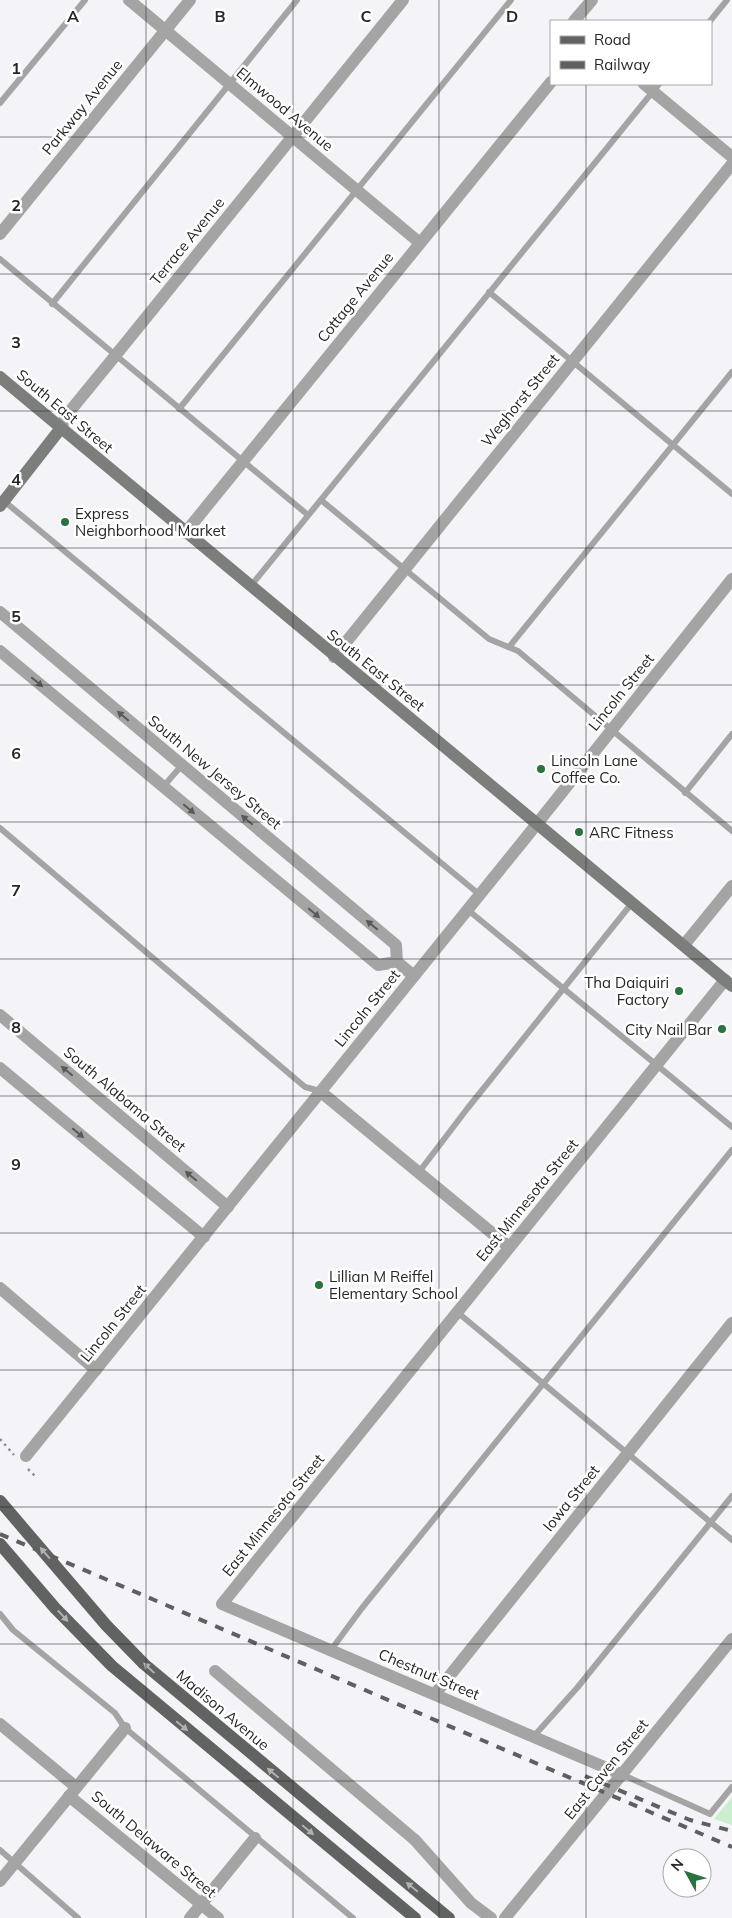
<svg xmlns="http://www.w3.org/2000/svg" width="732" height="1918" font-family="Mulish,sans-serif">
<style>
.green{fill:#c9efd0}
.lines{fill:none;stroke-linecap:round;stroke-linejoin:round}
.path{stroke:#8f8f92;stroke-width:2.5;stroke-dasharray:2.5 4;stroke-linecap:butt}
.lane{stroke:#a3a4a3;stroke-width:6}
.street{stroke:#a3a4a3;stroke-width:12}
.secondary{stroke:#7c7e7c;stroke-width:12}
.primary{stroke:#606361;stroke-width:12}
.rail{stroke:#5f5f61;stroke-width:4;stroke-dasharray:9 9;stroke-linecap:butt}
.oneway{fill:#595959}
.oneway2{fill:#b0b1b0}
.grid{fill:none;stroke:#272728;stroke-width:1;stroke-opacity:0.55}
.poi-dot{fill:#297341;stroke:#fff;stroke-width:2}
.labels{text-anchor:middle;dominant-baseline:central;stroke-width:5;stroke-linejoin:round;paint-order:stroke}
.street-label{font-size:15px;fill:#272728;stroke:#fff}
.poi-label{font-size:15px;fill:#272728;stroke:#fff;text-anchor:start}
.grid-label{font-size:16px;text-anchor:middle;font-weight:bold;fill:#272728;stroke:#fff;stroke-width:5;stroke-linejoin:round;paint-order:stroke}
</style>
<rect width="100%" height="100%" fill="#f4f4f8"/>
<polygon class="green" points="732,1797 732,1825 714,1819"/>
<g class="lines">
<g class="path">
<polyline points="0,1439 14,1455"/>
<polyline points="28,1469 35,1476"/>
</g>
<g class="lane">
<polyline points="710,21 727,0"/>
<polyline points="0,103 85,0"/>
<polyline points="0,259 308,515"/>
<polyline points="489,292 732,494"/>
<polyline points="52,304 297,0"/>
<polyline points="179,409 511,0"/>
<polyline points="321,500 489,639 518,651 732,831"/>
<polyline points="4,501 480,895"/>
<polyline points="250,587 659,84"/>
<polyline points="509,647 732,372"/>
<polyline points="163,787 182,765"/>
<polyline points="685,793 732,734"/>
<polyline points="0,828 305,1087 320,1091"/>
<polyline points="468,910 732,1127"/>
<polyline points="419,1172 467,1109 632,903"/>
<polyline points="457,1312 732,1540"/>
<polyline points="0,1614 13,1630 115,1713 125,1728 353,1918"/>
<polyline points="331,1650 362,1608 732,1150"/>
<polyline points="534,1736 577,1688 732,1496"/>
<polyline points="623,1775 710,1814 732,1787"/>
<polyline points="0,1850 78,1918"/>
</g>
<g class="street">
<polyline points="129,0 420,243"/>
<polyline points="574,21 592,0"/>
<polyline points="644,84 732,157"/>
<polyline points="0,234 190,0"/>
<polyline points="61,428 66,416 115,356 403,0"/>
<polyline points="185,533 551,82"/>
<polyline points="0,612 396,945 397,962 414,976"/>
<polyline points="0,651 378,965 397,962"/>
<polyline points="334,657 732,164"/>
<polyline points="684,945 732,886"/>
<polyline points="0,1015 228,1207"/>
<polyline points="0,1068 204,1237"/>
<polyline points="321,1092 509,1247"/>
<polyline points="0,1288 96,1370"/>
<polyline points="26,1456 528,835 732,579"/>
<polyline points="215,1671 415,1840 471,1903 491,1918"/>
<polyline points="435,1694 732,1323"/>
<polyline points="0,1724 76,1787"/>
<polyline points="623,1775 222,1604 725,980"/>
<polyline points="69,1796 218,1918"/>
<polyline points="0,1881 125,1728"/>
<polyline points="190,1918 255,1838"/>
<polyline points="505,1918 732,1639"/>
</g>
<g class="secondary">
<polyline points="0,377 732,986"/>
<polyline points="0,506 61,428"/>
</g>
<g class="primary">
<polyline points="0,1501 106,1625 144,1664 449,1918"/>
<polyline points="0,1544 55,1608 112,1666 415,1918"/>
</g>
<g class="rail">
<polyline points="0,1534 732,1847"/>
<polyline points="585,1776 690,1820 732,1831"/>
</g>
</g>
<defs><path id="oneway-solid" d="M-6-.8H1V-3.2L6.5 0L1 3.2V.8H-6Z" transform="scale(1.25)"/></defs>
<g class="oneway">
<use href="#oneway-solid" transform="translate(37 682) rotate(40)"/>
<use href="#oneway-solid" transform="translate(123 716) rotate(-140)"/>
<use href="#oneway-solid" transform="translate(189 809) rotate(40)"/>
<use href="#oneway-solid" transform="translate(247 820) rotate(-140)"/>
<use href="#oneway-solid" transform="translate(314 913) rotate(40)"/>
<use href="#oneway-solid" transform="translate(372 925) rotate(-140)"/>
<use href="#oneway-solid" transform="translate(67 1071) rotate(-140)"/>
<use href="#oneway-solid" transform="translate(78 1133) rotate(40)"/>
<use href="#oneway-solid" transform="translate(191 1176) rotate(-140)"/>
</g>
<g class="oneway2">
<use href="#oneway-solid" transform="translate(45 1553) rotate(-131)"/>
<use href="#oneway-solid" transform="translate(63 1616) rotate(47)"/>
<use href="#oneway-solid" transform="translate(149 1668) rotate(-137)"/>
<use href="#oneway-solid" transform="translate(182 1726) rotate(40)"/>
<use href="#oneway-solid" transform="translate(273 1773) rotate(-140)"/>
<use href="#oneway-solid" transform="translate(308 1830) rotate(40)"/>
<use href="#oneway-solid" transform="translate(412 1887) rotate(-141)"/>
</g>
<path class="grid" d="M146 0V1918M293 0V1918M439 0V1918M586 0V21M586 84V1918M0 137H732M0 274H732M0 411H732M0 548H732M0 685H732M0 822H732M0 959H732M0 1096H732M0 1233H732M0 1370H732M0 1507H732M0 1644H732M0 1781H732"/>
<g class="poi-dot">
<circle cx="65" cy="522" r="5"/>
<circle cx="541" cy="769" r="5"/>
<circle cx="579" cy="832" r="5"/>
<circle cx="679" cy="991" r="5"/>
<circle cx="722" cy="1029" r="5"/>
<circle cx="319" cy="1285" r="5"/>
</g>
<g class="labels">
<g class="street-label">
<text transform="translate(82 107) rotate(-51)">Parkway Avenue</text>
<text transform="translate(285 109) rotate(40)">Elmwood Avenue</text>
<text transform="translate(187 241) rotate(-51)">Terrace Avenue</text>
<text transform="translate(355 297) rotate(-51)">Cottage Avenue</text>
<text transform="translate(520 400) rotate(-51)">Weghorst Street</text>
<text transform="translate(65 411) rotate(40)">South East Street</text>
<text transform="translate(376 670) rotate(39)">South East Street</text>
<text transform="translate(621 692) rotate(-51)">Lincoln Street</text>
<text transform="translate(215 772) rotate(40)">South New Jersey Street</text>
<text transform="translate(367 1008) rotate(-51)">Lincoln Street</text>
<text transform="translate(125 1099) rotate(40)">South Alabama Street</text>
<text transform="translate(527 1200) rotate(-51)">East Minnesota Street</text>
<text transform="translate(113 1323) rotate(-51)">Lincoln Street</text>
<text transform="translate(571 1498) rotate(-51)">Iowa Street</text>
<text transform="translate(273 1515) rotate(-51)">East Minnesota Street</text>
<text transform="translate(429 1674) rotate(23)">Chestnut Street</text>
<text transform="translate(223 1710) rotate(40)">Madison Avenue</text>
<text transform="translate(606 1769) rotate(-51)">East Caven Street</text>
<text transform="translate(154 1844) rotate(40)">South Delaware Street</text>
</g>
<g class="poi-label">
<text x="75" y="513">Express<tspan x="75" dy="17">Neighborhood Market</tspan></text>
<text x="551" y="760">Lincoln Lane<tspan x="551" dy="17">Coffee Co.</tspan></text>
<text x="589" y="832">ARC Fitness</text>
<text x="669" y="982" text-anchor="end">Tha Daiquiri<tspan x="669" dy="17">Factory</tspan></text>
<text x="712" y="1029" text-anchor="end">City Nail Bar</text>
<text x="329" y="1276">Lillian M Reiffel<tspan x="329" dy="17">Elementary School</tspan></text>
</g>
</g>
<g class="grid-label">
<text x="73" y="22">A</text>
<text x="220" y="22">B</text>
<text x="366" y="22">C</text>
<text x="512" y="22">D</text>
<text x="16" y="74">1</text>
<text x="16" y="211">2</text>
<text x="16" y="348">3</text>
<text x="16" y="485">4</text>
<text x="16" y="622">5</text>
<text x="16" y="759">6</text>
<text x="16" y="896">7</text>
<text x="16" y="1033">8</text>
<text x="16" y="1170">9</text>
</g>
<rect x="550" y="20" width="162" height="65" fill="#ffffff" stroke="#a9a9a9"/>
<rect x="560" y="36" width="25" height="8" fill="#606361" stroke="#a9a9a9"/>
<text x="594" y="45" font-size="15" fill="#272728">Road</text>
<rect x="560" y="61" width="25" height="8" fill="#5f5f61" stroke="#a9a9a9"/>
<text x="594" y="70" font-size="15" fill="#272728">Railway</text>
<g transform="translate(687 1873) rotate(310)"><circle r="24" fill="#ffffff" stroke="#a9a9a9"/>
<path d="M0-4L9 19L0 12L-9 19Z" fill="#297341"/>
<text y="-8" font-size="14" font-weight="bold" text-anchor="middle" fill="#272728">N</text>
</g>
</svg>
